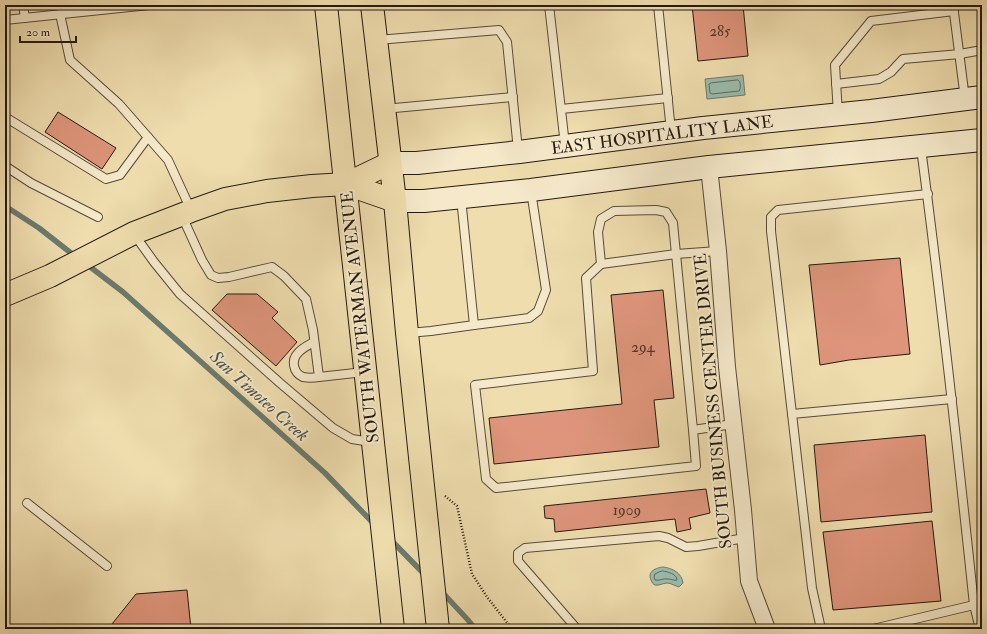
<svg xmlns="http://www.w3.org/2000/svg" width="987" height="634" font-family="'IM FELL Double Pica',serif">
<style>
.water{fill:#9abbac;stroke:#6b7a6e}
.lines{fill:none;stroke-linecap:round;stroke-linejoin:round}
.shore{stroke:#5f6a5e;stroke-width:1}
.stream{stroke:#6b7a6e;stroke-width:5.5}
.building{fill:#de957b;stroke:#241910}
.lane-casing{stroke:#574a38;stroke-width:10}
.street-casing{stroke:#574a38;stroke-width:18}
.secondary-casing{stroke:#241910;stroke-width:24}
.primary-casing{stroke:#241910;stroke-width:24}
.path{stroke:#241910;stroke-width:2.5;stroke-dasharray:1 2;stroke-linecap:butt}
.lane{stroke:#f5e9ca;stroke-width:8}
.street{stroke:#f5e9ca;stroke-width:16}
.secondary{stroke:#f5e9ca;stroke-width:22}
.primary{stroke:#efddae;stroke-width:22}
.labels{text-anchor:middle;dominant-baseline:central;stroke-width:4;stroke-linejoin:round;paint-order:stroke}
.number-label{font-size:15px;fill:#52382b}
.street-label{font-size:17px;fill:#241910;stroke:#f5e9ca}
.water-label{font-size:18px;font-style:italic;fill:#4d5247;stroke:#f5e9ca}
</style>
<rect width="100%" height="100%" fill="#efddae"/>
<filter id="stains"><feTurbulence type="fractalNoise" baseFrequency=".005" numOctaves="4"/><feColorMatrix values="0 0 0 0 .2 0 0 0 0 .09 0 0 0 0 .02 0 0 0 .5 -.17"/></filter>
<radialGradient id="worn" r=".72"><stop offset=".6" stop-color="#630" stop-opacity="0"/><stop offset="1" stop-color="#630" stop-opacity=".3"/></radialGradient>
<g class="water">
<polygon points="743,75 745,95 707,99 705,79"/>
<path d="M663 567C672 568 682 573 683 583L679 587C675 586 671 583 667 583 663 583 659 586 655 585 653 584 652 583 651 580 647 571 656 568 663 567Z"/>
</g>
<g class="lines">
<g class="shore">
<path d="M738 80C741 81 741 89 739 91L712 94 710 93 709 84 711 83Z"/>
<path d="M663 571C668 572 677 574 677 580 674 581 672 579 668 579 663 578 660 581 655 580L654 577 655 574 659 572Z"/>
</g>
<g class="stream">
<polyline points="5,206 39,228 76,257"/>
<polyline points="85,263 123,292 325,473 375,525"/>
<polyline points="390,539 426,576"/>
<polyline points="442,592 468,620 475,629"/>
</g>
</g>
<g class="building">
<polygon points="692,5 743,5 748,56 698,61"/>
<polygon points="58,112 116,148 102,169 45,132"/>
<polygon points="900,258 910,354 849,360 820,365 809,265"/>
<polygon points="663,290 674,398 654,400 659,447 494,464 489,418 622,404 611,295"/>
<polygon points="227,294 257,294 278,312 272,318 297,342 276,366 212,310"/>
<polygon points="925,435 932,512 821,522 814,445"/>
<polygon points="706,489 710,513 689,518 691,529 677,532 675,519 555,532 554,519 545,518 544,506"/>
<polygon points="932,521 941,601 833,610 823,532"/>
<polygon points="187,590 191,629 108,629 136,594"/>
</g>
<g class="lines">
<defs>
<g id="lane">
<polyline points="23,5 25,18"/>
<polyline points="549,5 565,145"/>
<polyline points="658,5 671,131"/>
<polyline points="953,5 965,99"/>
<polyline points="60,14 70,60 119,104 168,160 191,210"/>
<polyline points="5,20 149,5"/>
<polyline points="377,40 499,30 507,42 518,150"/>
<polyline points="836,84 879,79 891,72 903,59 960,54 982,50"/>
<polyline points="384,109 513,97"/>
<polyline points="561,109 668,98"/>
<polyline points="838,114 835,65 871,21 954,11"/>
<polyline points="5,117 106,179 120,175 148,137"/>
<path d="M921 148C941 300 958 452 974 605L980 629"/>
<polyline points="5,166 31,183 98,217"/>
<polyline points="182,216 202,260 211,275 218,278 229,277 272,267 284,276 306,299 313,330 319,377 364,372"/>
<polyline points="134,234 154,262 180,294 280,383 333,428 352,439 371,442"/>
<polyline points="601,264 676,254 718,251"/>
<polyline points="474,325 529,318 538,311 546,290 531,191"/>
<polyline points="408,333 431,331 474,325 461,198"/>
<path d="M314 342C309 345 302 348 298 353 291 360 293 373 303 377 308 378 313 378 319 377"/>
<polyline points="792,414 952,399"/>
<polyline points="693,430 673,223 666,212 656,210 614,211 601,219 598,232 601,264 586,278 593,371 475,385 486,479 496,488 696,466 693,430 733,424"/>
<polyline points="27,503 107,566"/>
<polyline points="577,629 518,561 518,553 525,548 659,536 668,538 686,547 698,546 745,538"/>
<polyline points="821,629 812,588 771,231 771,217 778,210 928,194"/>
<polyline points="873,629 974,605"/>
</g>
<polyline id="street" points="709,167 718,251 727,367 743,510 749,581 767,629"/>
<g id="secondary">
<polyline points="390,163 417,163 519,152 703,128 871,111 982,97"/>
<polyline points="395,201 424,201 531,190 709,167 982,140"/>
</g>
<g id="primary">
<polyline points="326,5 393,629"/>
<polyline points="372,5 395,201 407,333 438,629"/>
<polyline points="346,184 395,201"/>
<polyline points="5,295 50,276 134,233 191,211 225,199 267,191 312,186 346,184 390,163"/>
</g>
</defs>
<use href="#lane" class="lane-casing"/>
<use href="#street" class="street-casing"/>
<use href="#secondary" class="secondary-casing"/>
<use href="#primary" class="primary-casing"/>
<polyline class="path" points="445,496 457,506 472,574 487,597 512,629"/>
<use href="#lane" class="lane"/>
<use href="#street" class="street"/>
<use href="#secondary" class="secondary"/>
<use href="#primary" class="primary"/>
</g>
<g class="labels">
<g class="number-label">
<text x="720" y="31">285</text>
<text x="643" y="347">294</text>
<text x="627" y="510">1909</text>
</g>
<g class="street-label">
<text transform="translate(662 135) rotate(-7)">EAST HOSPITALITY LANE</text>
<text transform="translate(360 317) rotate(-96)">SOUTH WATERMAN AVENUE</text>
<text transform="translate(713 401) rotate(-95)">SOUTH BUSINESS CENTER DRIVE</text>
</g>
<g class="water-label">
<text transform="translate(259 396) rotate(42)">San Timoteo Creek</text>
</g>
</g>
<rect width="987" height="634" fill="none" stroke="#efddae" stroke-width="20"/>
<rect x="6" y="6" width="975" height="622" fill="none" stroke="#241910" stroke-width="2"/>
<rect x="10" y="10" width="967" height="614" fill="none" stroke="#241910"/>
<path d="M20 36v6h56v-6" fill="none" stroke="#241910" stroke-width="2"/>
<text x="26" y="36" font-size="12" fill="#241910" stroke="#f5e9ca" stroke-width="3" paint-order="stroke">20 m</text>
<rect width="100%" height="100%" filter="url(#stains)"/>
<rect width="100%" height="100%" fill="url(#worn)"/>
</svg>
